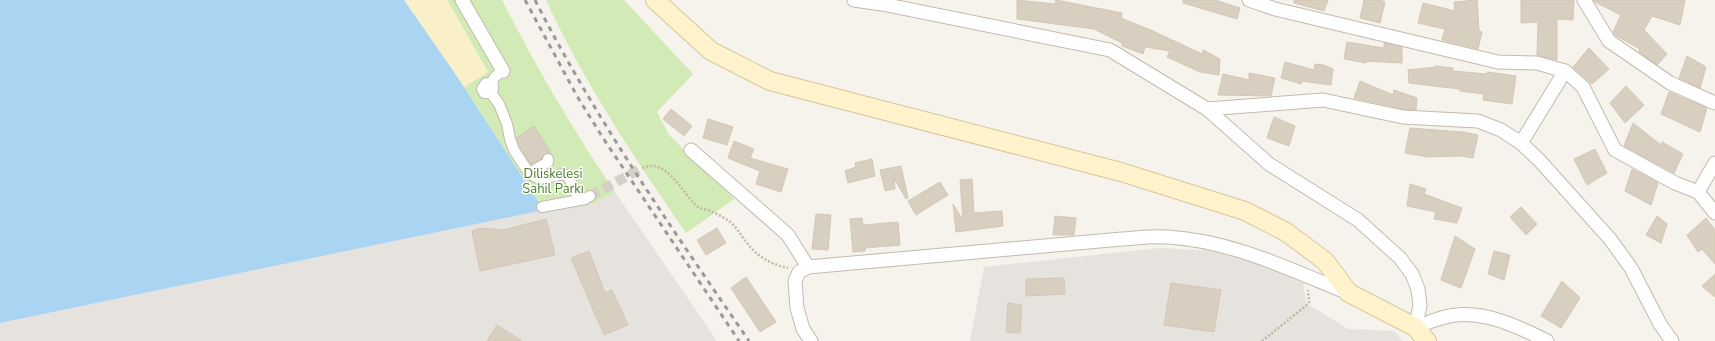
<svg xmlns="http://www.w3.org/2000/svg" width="1715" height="341" font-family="'Nunito Sans',sans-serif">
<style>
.industrial{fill:#e6e2dd}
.green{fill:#d2eab5}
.sand{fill:#f9efc9}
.water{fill:#a9d4f2}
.building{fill:#d8cfc1;stroke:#d3c7b4}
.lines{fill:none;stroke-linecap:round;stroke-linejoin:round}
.pedestrian-tunnel{stroke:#d4d0c8;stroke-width:10;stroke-dasharray:10 5;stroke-linecap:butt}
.pedestrian-casing{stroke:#c2bbae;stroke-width:12}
.minor-casing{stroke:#c2bbae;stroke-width:15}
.secondary-casing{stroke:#d6c79b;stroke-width:20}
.path{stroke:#c4b79f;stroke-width:2.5;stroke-dasharray:2 2;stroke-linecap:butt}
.pedestrian{stroke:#fff;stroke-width:10}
.minor{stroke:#fff;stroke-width:13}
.secondary{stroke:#fff3cd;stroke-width:18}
.rail{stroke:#9a9a9a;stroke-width:3;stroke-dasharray:5 5;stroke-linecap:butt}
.labels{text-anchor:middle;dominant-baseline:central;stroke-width:3;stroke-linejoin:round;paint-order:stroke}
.park-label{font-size:13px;fill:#4a7f2a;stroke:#fff}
</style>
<rect width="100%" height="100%" fill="#f6f3ec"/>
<g class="industrial">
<polygon points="615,192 717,341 0,341 0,323 544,210 595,203"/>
<polygon points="1159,248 1231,252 1303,280 1306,303 1348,329 1394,331 1403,341 970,341 984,267"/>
</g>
<g class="green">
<path d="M447 0H461L507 72 466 0H502C536 67 573 130 615 192L595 203 544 210 464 87 488 72Z"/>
<path d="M546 0H624L693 74 657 112 669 135 734 199 686 233C635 158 584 83 546 0Z"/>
</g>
<polygon class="sand" points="404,0 447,0 488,72 464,87"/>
<polygon class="water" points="0,0 404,0 456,75 544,210 0,323"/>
<g class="building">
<polygon points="1017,0 1055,4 1056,0 1122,13 1121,18 1153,31 1202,54 1203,50 1220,59 1219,75 1200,72 1167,57 1170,51 1145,47 1143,54 1122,46 1122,43 1094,29 1017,19"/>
<polygon points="1183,0 1215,0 1240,8 1237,19 1183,3"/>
<polygon points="1294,0 1328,0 1324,11 1294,3"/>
<polygon points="1364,0 1380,0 1385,2 1380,23 1360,18"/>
<polygon points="1477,0 1479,31 1482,32 1478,49 1442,40 1445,29 1418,23 1423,3 1455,11 1454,2"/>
<polygon points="1521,0 1574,0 1573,20 1557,19 1557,60 1537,55 1538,22 1521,23"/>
<polygon points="1593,0 1685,0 1680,25 1652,16 1644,30 1667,54 1657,65 1639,52 1640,49 1615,35 1613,32 1621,15 1595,2"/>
<polygon points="1347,42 1384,48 1384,43 1402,47 1402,63 1366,61 1366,63 1344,59"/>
<polygon points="1589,48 1609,69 1592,84 1573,67"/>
<polygon points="1687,56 1706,67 1700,88 1679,78"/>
<polygon points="1285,62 1314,70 1315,64 1324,65 1333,69 1331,85 1302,81 1301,84 1281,78"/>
<polygon points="1435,66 1453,68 1453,71 1487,74 1487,72 1516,76 1512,104 1483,100 1484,94 1460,91 1460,89 1409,83 1408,70 1435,67"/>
<polygon points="1249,73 1275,78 1271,96 1218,95 1223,74 1249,80"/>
<polygon points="1360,81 1393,95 1394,90 1417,98 1416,110 1404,109 1354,98"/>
<polygon points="1626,86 1644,105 1625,123 1610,103"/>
<polygon points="1669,92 1707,108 1700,132 1661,114"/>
<polygon points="671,109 692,126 684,136 663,119"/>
<polygon points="1274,117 1295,126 1289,146 1267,138"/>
<polygon points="708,119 733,127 727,145 703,138"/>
<polygon points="1633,123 1661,145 1662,142 1683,154 1674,173 1624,146"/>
<polygon points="534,126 551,153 545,153 542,158 531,164 520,147 516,138"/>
<polygon points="1410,128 1463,132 1478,135 1473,158 1461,156 1428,157 1405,153"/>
<polygon points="734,141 754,149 750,158 788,169 781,192 756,184 760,171 728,158"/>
<polygon points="1595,149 1607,173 1587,185 1574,159"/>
<polygon points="872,159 875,176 848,183 845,171 856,167 855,163"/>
<polygon points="901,166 908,198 906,199 894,178 895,189 885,191 880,170"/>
<polygon points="1632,169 1658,183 1651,205 1625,191"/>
<polygon points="972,179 974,213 1002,211 1003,226 956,232 953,204 963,220 960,180"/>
<polygon points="940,182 948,195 916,215 908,201"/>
<polygon points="1410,184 1426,189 1424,194 1462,208 1457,223 1434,219 1436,212 1407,206"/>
<polygon points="1521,207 1537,224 1526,235 1510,217"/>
<polygon points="816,214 831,215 828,250 812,249"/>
<polygon points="1055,216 1076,218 1074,235 1053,235"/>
<polygon points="1657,216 1667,224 1661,243 1646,235"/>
<polygon points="862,218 863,225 898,222 900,245 865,248 865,251 853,252 850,219"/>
<polygon points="1706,218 1715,230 1715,264 1702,249 1698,252 1687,235"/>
<polygon points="546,219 555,255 480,271 472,231 480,228 503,230"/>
<polygon points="717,228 726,243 706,255 697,240"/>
<polygon points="1455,236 1475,249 1461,288 1441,280"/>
<polygon points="589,251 605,293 612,290 628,325 604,335 571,258"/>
<polygon points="1494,251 1510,255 1504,280 1488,274"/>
<polygon points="1715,274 1715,297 1702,286"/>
<polygon points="746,277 776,322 760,332 731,288"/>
<polygon points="1064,278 1065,294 1026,296 1026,279"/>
<polygon points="1562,281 1580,298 1561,328 1541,316"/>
<polygon points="1171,283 1221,290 1214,332 1164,325"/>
<polygon points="1008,303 1022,305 1020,333 1006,332"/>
<polygon points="497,325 522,341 487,341"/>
</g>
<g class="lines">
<polyline class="pedestrian-tunnel" points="590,196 642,168"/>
<defs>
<g id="pedestrian">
<polyline points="491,93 499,104 507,124 510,139 514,150 529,173 539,179 564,174 569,178 578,197 585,199 590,196"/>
<path d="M491 93 493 90C492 78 492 78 503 71"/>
<polyline points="491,93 484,93 482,89 486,83 491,85"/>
<polyline points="529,173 548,162 548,159"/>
<polyline points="542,207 585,199"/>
</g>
<g id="minor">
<polyline points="462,0 503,71"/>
<polyline points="854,0 882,4 1110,50 1207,109 1269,164 1358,220 1400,258 1412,274 1418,289 1420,306 1415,327"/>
<polyline points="1249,0 1275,9 1498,62 1537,63 1565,71 1583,87 1615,150 1675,183 1698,192"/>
<polyline points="1584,0 1609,41 1670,83 1715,103"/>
<polyline points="1207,109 1323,100 1403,117 1478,121 1501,130 1521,143 1540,161 1610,239 1631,268 1660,324 1672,341"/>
<polyline points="1521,143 1565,71"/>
<polyline points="691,150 788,235 808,267"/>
<polyline points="1715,163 1698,192 1715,213"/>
<path d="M1415 327C1428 323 1442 316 1456 315 1488 312 1519 327 1547 341"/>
<path d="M811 341 803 329 797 308 795 281 799 272 808 267 1122 239C1137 238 1153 236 1168 237 1232 241 1289 269 1348 293"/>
</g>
<polyline id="secondary" points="655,0 711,51 770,81 1121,172 1245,211 1286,232 1325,261 1349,293 1415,327 1427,341"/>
</defs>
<use href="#pedestrian" class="pedestrian-casing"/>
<use href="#minor" class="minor-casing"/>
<use href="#secondary" class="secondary-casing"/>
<g class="path">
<path d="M642 168C667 157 681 192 696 205 699 209 705 209 710 211 717 214 723 217 729 221 739 229 744 241 753 250 762 259 774 265 788 268"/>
<polyline points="1262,341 1308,304 1309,302 1308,290"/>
</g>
<use href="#pedestrian" class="pedestrian"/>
<use href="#minor" class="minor"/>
<use href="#secondary" class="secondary"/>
<g class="rail">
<polyline points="525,0 577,96 603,138 739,341"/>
<path d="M535 0C596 120 673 230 749 341"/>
</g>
</g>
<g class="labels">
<g class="park-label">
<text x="553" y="174">Diliskelesi<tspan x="553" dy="15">Sahil Parkı</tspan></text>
</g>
</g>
</svg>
